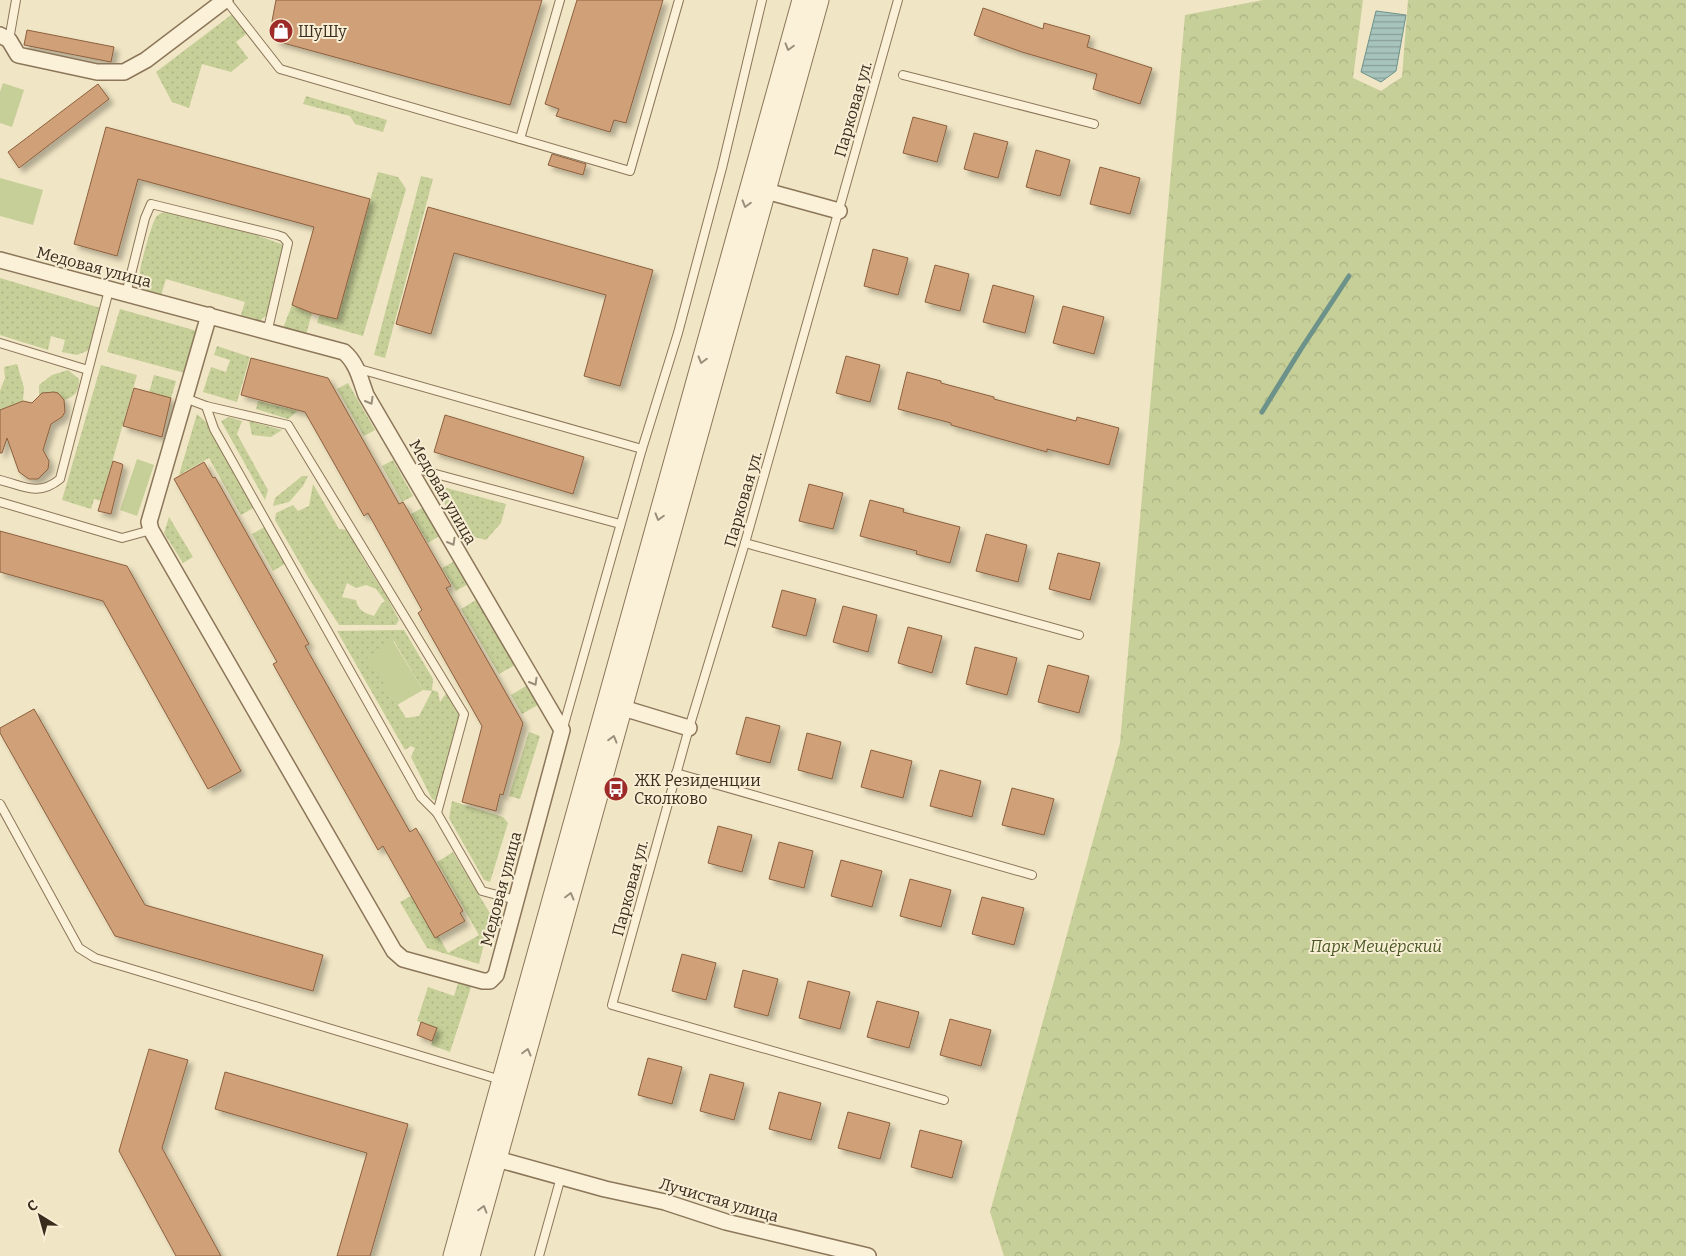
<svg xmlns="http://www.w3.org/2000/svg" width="1686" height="1256" font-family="Bitter,serif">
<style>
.green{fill:url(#green-dots);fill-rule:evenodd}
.forest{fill:url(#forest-crowns)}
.pitch{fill:#c6cf98}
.water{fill:url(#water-rules);stroke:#6c928a}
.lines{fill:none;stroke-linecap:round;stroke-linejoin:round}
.stream{stroke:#6c928a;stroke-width:5}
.building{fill:#d0a079;stroke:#8c603e;filter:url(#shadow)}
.service-casing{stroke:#8c765a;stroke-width:10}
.minor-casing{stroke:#8c765a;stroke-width:18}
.tertiary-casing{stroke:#8c765a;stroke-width:21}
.service{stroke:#faf1d8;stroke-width:8}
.minor{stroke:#faf1d8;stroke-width:15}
.tertiary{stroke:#faf1d8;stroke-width:19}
.oneway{stroke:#9a8f7b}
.labels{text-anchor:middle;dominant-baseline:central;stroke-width:4;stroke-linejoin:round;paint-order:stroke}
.poi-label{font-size:16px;fill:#3b2d1e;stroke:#f7eed4;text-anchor:start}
.street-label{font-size:16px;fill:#3b2d1e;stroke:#f7eed4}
.park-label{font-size:16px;font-style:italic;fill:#495824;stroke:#f7eed4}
</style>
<defs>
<pattern id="green-dots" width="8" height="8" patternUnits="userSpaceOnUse" patternTransform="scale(1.25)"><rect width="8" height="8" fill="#c6cf98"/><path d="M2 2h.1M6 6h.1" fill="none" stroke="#abb283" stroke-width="1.8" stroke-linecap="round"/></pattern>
<pattern id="forest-crowns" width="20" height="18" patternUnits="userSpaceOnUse" patternTransform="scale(1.25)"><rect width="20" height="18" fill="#c6cf98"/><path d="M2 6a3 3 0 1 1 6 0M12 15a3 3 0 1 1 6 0" fill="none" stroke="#abb283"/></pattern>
<pattern id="water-rules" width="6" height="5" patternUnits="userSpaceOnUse" patternTransform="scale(1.25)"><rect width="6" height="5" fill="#a6c3bc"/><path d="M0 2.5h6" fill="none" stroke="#889f98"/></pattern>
<filter id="shadow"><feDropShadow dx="4.5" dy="4.5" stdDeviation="2.5" flood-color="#0004"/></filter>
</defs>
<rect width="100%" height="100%" fill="#f0e5c4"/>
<g class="green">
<polygon points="235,12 250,31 236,42 248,58 231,72 202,64 189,108 172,102 156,72"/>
<polygon points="306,96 387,120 383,132 355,124 350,116 303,104"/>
<polygon points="378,172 398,177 406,189 363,336 317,323 320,314 337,318"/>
<polygon points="421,176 433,179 385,358 374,355"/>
<path d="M169 211 184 215 188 218 253 234 287 246 273 310 251 328 238 324 245 302 166 279 159 302C149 294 142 287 140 274 139 268 152 223 156 217 159 213 165 212 169 211Z"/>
<polygon points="0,278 104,309 94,348 77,355 62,352 65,340 51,336 48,350 0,335"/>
<polygon points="292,305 312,313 304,342 280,336"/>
<polygon points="120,309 197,331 185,373 107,352"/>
<polygon points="217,346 250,357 237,402 203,392 211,367 226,372 230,360 214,355"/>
<polygon points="17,364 24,388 23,401 0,410 0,391 5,378 4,367"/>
<polygon points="101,365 137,375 107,480 119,484 113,504 94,499 91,509 62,500"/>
<path d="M68 370 79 379C79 391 76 396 64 400 58 391 47 389 39 396V385L52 375Z"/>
<polygon points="154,375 176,381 171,398 160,395 144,411"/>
<polygon points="348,383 375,430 364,436 337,389"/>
<polygon points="258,401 298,411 288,419 256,409"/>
<polygon points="197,414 214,429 257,506 241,515 209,458 179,475"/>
<polygon points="229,417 242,421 237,434 268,490 265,500 221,421"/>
<polygon points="249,421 282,430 271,437 252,435"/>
<polygon points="393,460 413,496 402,502 382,466"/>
<polygon points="302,476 308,476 303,486 289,502 273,506 275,498"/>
<path d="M313 484 339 529 352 530 362 547 360 554 388 599 399 620 396 625H339L308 577 275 520 276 513 293 505 298 511 309 506ZM347 583 356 588 366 585 376 589 385 601 381 604 374 616C364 613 358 610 356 600L342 597Z"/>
<polygon points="443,487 506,504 501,523 486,540 463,534 440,496"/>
<polygon points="424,507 441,535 428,543 411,514"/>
<polygon points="169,517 193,557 183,563 164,533"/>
<polygon points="268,525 288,562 273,571 252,534"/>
<polygon points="455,561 468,584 456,591 442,568"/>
<polygon points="476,600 515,665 499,674 461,609"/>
<path d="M404 630 433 679 432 690 438 692 440 702 449 689 464 714 440 802 432 799 411 757 415 748 411 746 405 750 337 631ZM394 641 423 690 432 691 419 716 406 718 368 657Z"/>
<polygon points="526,686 538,705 522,714 511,695"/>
<polygon points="529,732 540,736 520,799 509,796"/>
<polygon points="452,801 503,817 508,823 490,882 484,880 449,818"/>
<polygon points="453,852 491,915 479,964 427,948 400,902 415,894 448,953 479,935 437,862"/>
<polygon points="459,980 472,984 450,1052 431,1045 437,1028 417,1021 428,987 454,996"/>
</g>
<polygon class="forest" points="1263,0 1363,0 1353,78 1381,91 1402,77 1408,0 1686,0 1686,1256 1004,1256 990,1212 1120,743 1185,15"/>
<g class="pitch">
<polygon points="3,83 24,90 12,127 0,123 0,92"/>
<polygon points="0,178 43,190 33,225 0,216"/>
<polygon points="137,459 154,465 137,516 120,510"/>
<polygon points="393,641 423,690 397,705 367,657"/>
</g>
<polygon class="water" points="1376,11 1406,15 1396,71 1381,82 1361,72"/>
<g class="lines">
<polyline class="stream" points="1262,412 1301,349 1349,276"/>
</g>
<g class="building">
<polygon points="276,0 542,0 510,105 276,41 272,21"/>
<polygon points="577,0 663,0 626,123 614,120 610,132 556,116 559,109 545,104"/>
<polygon points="983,8 1043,29 1044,23 1090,36 1087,47 1152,68 1140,104 1093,89 1097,74 1022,52 974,35"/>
<polygon points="27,30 114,47 111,62 24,45"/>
<polygon points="98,84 109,99 19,168 8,152"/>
<polygon points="913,117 947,126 937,162 903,153"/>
<polygon points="106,127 370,199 337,319 312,313 292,305 314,227 138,179 117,256 74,244"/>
<polygon points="974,133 1008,142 998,178 964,169"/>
<polygon points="1036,150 1070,160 1060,196 1026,187"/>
<polygon points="552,154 586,164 583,175 548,165"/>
<polygon points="1100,167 1140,178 1130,214 1090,204"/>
<polygon points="428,207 653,270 620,386 584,376 606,295 454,253 431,334 396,324"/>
<polygon points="873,249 908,258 898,295 864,286"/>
<polygon points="935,265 969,274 960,311 925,302"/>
<polygon points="993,285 1034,296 1025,333 983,322"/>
<polygon points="1063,306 1104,317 1094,354 1053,343"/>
<polygon points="846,356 880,365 870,402 836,393"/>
<polygon points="251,358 328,378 399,504 403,502 451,586 446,588 523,723 503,795 500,794 496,811 462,802 482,726 418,613 422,610 368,513 364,516 305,412 241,395"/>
<polygon points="907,372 941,381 941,383 994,397 994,399 1076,421 1077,417 1119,428 1109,465 1047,449 1047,452 951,425 951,423 898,409"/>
<polygon points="134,388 171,398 162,437 123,426"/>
<polygon points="54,392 58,393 64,400 65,412 62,417 51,424 43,450 49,461 48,469 38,479 29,479 19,472 7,438 2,453 0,453 0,410 23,401 32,403 42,393"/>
<polygon points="445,415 584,457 573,494 434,452"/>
<polygon points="113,461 122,464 123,465 111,514 98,511"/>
<polygon points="204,462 213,478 215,477 309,644 305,646 410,832 416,828 463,911 460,913 465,921 435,938 383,846 378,850 273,664 277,662 174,479"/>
<polygon points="809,484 843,493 833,529 799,521"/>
<polygon points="870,500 904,509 903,512 960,527 950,563 916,554 917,551 860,536"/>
<polygon points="0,531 127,566 241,771 208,789 103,601 0,572"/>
<polygon points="986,534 1027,545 1018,582 976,571"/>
<polygon points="1058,553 1100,563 1090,600 1049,589"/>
<polygon points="782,590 816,599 806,636 772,627"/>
<polygon points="843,606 877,615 868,652 833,642"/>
<polygon points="908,627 942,636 932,673 898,663"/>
<polygon points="975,647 1017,658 1007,695 966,684"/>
<polygon points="1048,665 1089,676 1079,713 1038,702"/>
<polygon points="34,709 145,905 323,955 313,991 115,936 0,733 0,728"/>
<polygon points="746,717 780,726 770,763 736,754"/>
<polygon points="807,733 841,742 832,779 798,770"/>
<polygon points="871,750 912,761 903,798 861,787"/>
<polygon points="940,770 981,781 972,817 930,806"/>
<polygon points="1012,788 1054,799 1044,835 1002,825"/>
<polygon points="718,826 752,835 742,872 708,863"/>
<polygon points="779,842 813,851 804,888 769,879"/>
<polygon points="841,860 882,871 872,907 831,896"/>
<polygon points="910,879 951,890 941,927 900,916"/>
<polygon points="982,897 1024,908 1014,945 972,934"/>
<polygon points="682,954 716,963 706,1000 672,991"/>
<polygon points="743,970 778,979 768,1016 734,1007"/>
<polygon points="808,981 850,992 840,1029 799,1018"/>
<polygon points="877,1001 919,1012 909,1048 867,1037"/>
<polygon points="950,1019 991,1030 981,1066 940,1055"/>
<polygon points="421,1022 437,1028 432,1041 417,1035"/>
<polygon points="149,1049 188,1060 162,1148 221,1256 176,1256 119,1151"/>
<polygon points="648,1058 682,1067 672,1104 638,1095"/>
<polygon points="225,1072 408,1124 370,1256 337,1256 367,1153 215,1109"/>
<polygon points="710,1074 744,1083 734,1120 700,1111"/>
<polygon points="779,1092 821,1103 811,1140 769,1129"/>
<polygon points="848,1112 890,1123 880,1159 838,1148"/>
<polygon points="920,1130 962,1141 952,1178 911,1167"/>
</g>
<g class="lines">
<defs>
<g id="service">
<polyline points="226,0 280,69 630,171 679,0"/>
<polyline points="898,0 745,543 689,728 612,1005 944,1100"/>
<polyline points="9,40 16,0"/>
<polyline points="903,75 1094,124"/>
<polyline points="520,139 560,0"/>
<polyline points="126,294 145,218 151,204 277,235 283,237 288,243 267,333"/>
<polyline points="0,343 88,370"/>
<polyline points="356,368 642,449"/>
<polyline points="185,398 206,406 288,425 464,714 437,813 482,891 516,900"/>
<polyline points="206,406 214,429 421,797 437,813"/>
<polyline points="410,467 620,524"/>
<path d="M0 480C24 486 38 497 60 479L109 290"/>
<polyline points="0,502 122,538 151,530"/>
<polyline points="745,543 1079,635"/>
<polyline points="563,728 642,449 678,333 722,168 762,0"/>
<polyline points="676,773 1032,875"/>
<polyline points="0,804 79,948 95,958 501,1080"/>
<polyline points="539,1256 561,1177"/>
</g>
<g id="minor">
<polyline points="0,35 9,40 18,55 97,72 124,72 146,60 225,0"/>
<polyline points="766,191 839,211"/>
<path d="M0 260 344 352C357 363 360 379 366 395L562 730 496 975 490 981H483L403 959 394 951 151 530 149 522 209 315"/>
<polyline points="623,708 689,728"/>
<polyline points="497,1159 605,1189 665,1202 726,1222 868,1256"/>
</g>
<g id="tertiary">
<polyline points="453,1256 802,0"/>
<polyline points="470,1256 819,0"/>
</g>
</defs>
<use href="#service" class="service-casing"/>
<use href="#minor" class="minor-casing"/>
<use href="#tertiary" class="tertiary-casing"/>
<use href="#service" class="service"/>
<use href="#minor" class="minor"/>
<use href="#tertiary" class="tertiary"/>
</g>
<defs><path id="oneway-chevron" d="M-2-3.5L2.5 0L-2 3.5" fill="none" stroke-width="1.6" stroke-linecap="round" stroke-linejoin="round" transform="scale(1.25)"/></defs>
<g class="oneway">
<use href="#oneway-chevron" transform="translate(789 47) rotate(106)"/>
<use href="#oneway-chevron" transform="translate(746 204) rotate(106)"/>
<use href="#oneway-chevron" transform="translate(702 360) rotate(106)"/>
<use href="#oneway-chevron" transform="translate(370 401) rotate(60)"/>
<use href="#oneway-chevron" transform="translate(659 517) rotate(106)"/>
<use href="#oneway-chevron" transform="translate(452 542) rotate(60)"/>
<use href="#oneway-chevron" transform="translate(534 682) rotate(60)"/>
<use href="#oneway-chevron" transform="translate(613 739) rotate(-74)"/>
<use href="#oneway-chevron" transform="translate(570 896) rotate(-75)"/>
<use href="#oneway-chevron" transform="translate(527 1052) rotate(-75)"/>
<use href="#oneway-chevron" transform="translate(483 1209) rotate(-74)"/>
</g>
<defs>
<symbol id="shop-disc" viewBox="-11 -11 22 22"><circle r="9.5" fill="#9d2b27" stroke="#f7eed4"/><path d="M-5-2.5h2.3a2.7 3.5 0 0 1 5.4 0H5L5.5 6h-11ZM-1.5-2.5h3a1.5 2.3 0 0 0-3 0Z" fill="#fff"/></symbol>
<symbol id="bus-disc" viewBox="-11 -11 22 22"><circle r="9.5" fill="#9d2b27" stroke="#f7eed4"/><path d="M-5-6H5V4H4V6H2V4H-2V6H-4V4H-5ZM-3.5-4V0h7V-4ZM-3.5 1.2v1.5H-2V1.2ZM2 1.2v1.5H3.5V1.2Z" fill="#fff"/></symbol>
</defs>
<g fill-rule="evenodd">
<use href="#shop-disc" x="267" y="17" width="28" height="28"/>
<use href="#bus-disc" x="602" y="775" width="28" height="28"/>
</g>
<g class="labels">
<g class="poi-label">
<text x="298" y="31">ШуШу</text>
<text x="634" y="780">ЖК Резиденции<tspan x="634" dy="18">Сколково</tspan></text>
</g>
<g class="street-label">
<text transform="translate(853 109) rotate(-74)">Парковая ул.</text>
<text transform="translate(94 267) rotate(15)">Медовая улица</text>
<text transform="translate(443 492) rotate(60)">Медовая улица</text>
<text transform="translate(743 499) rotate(-74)">Парковая ул.</text>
<text transform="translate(630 888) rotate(-75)">Парковая ул.</text>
<text transform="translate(501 889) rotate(-75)">Медовая улица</text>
<text transform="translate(719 1200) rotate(16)">Лучистая улица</text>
</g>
<g class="park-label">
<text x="1376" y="946">Парк Мещёрский</text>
</g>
</g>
<g transform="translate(40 1216) rotate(323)" stroke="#f7eed4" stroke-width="4" paint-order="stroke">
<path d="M0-4L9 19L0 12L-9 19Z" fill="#3b2d1e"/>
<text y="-8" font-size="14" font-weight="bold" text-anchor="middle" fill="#3b2d1e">С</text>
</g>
</svg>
